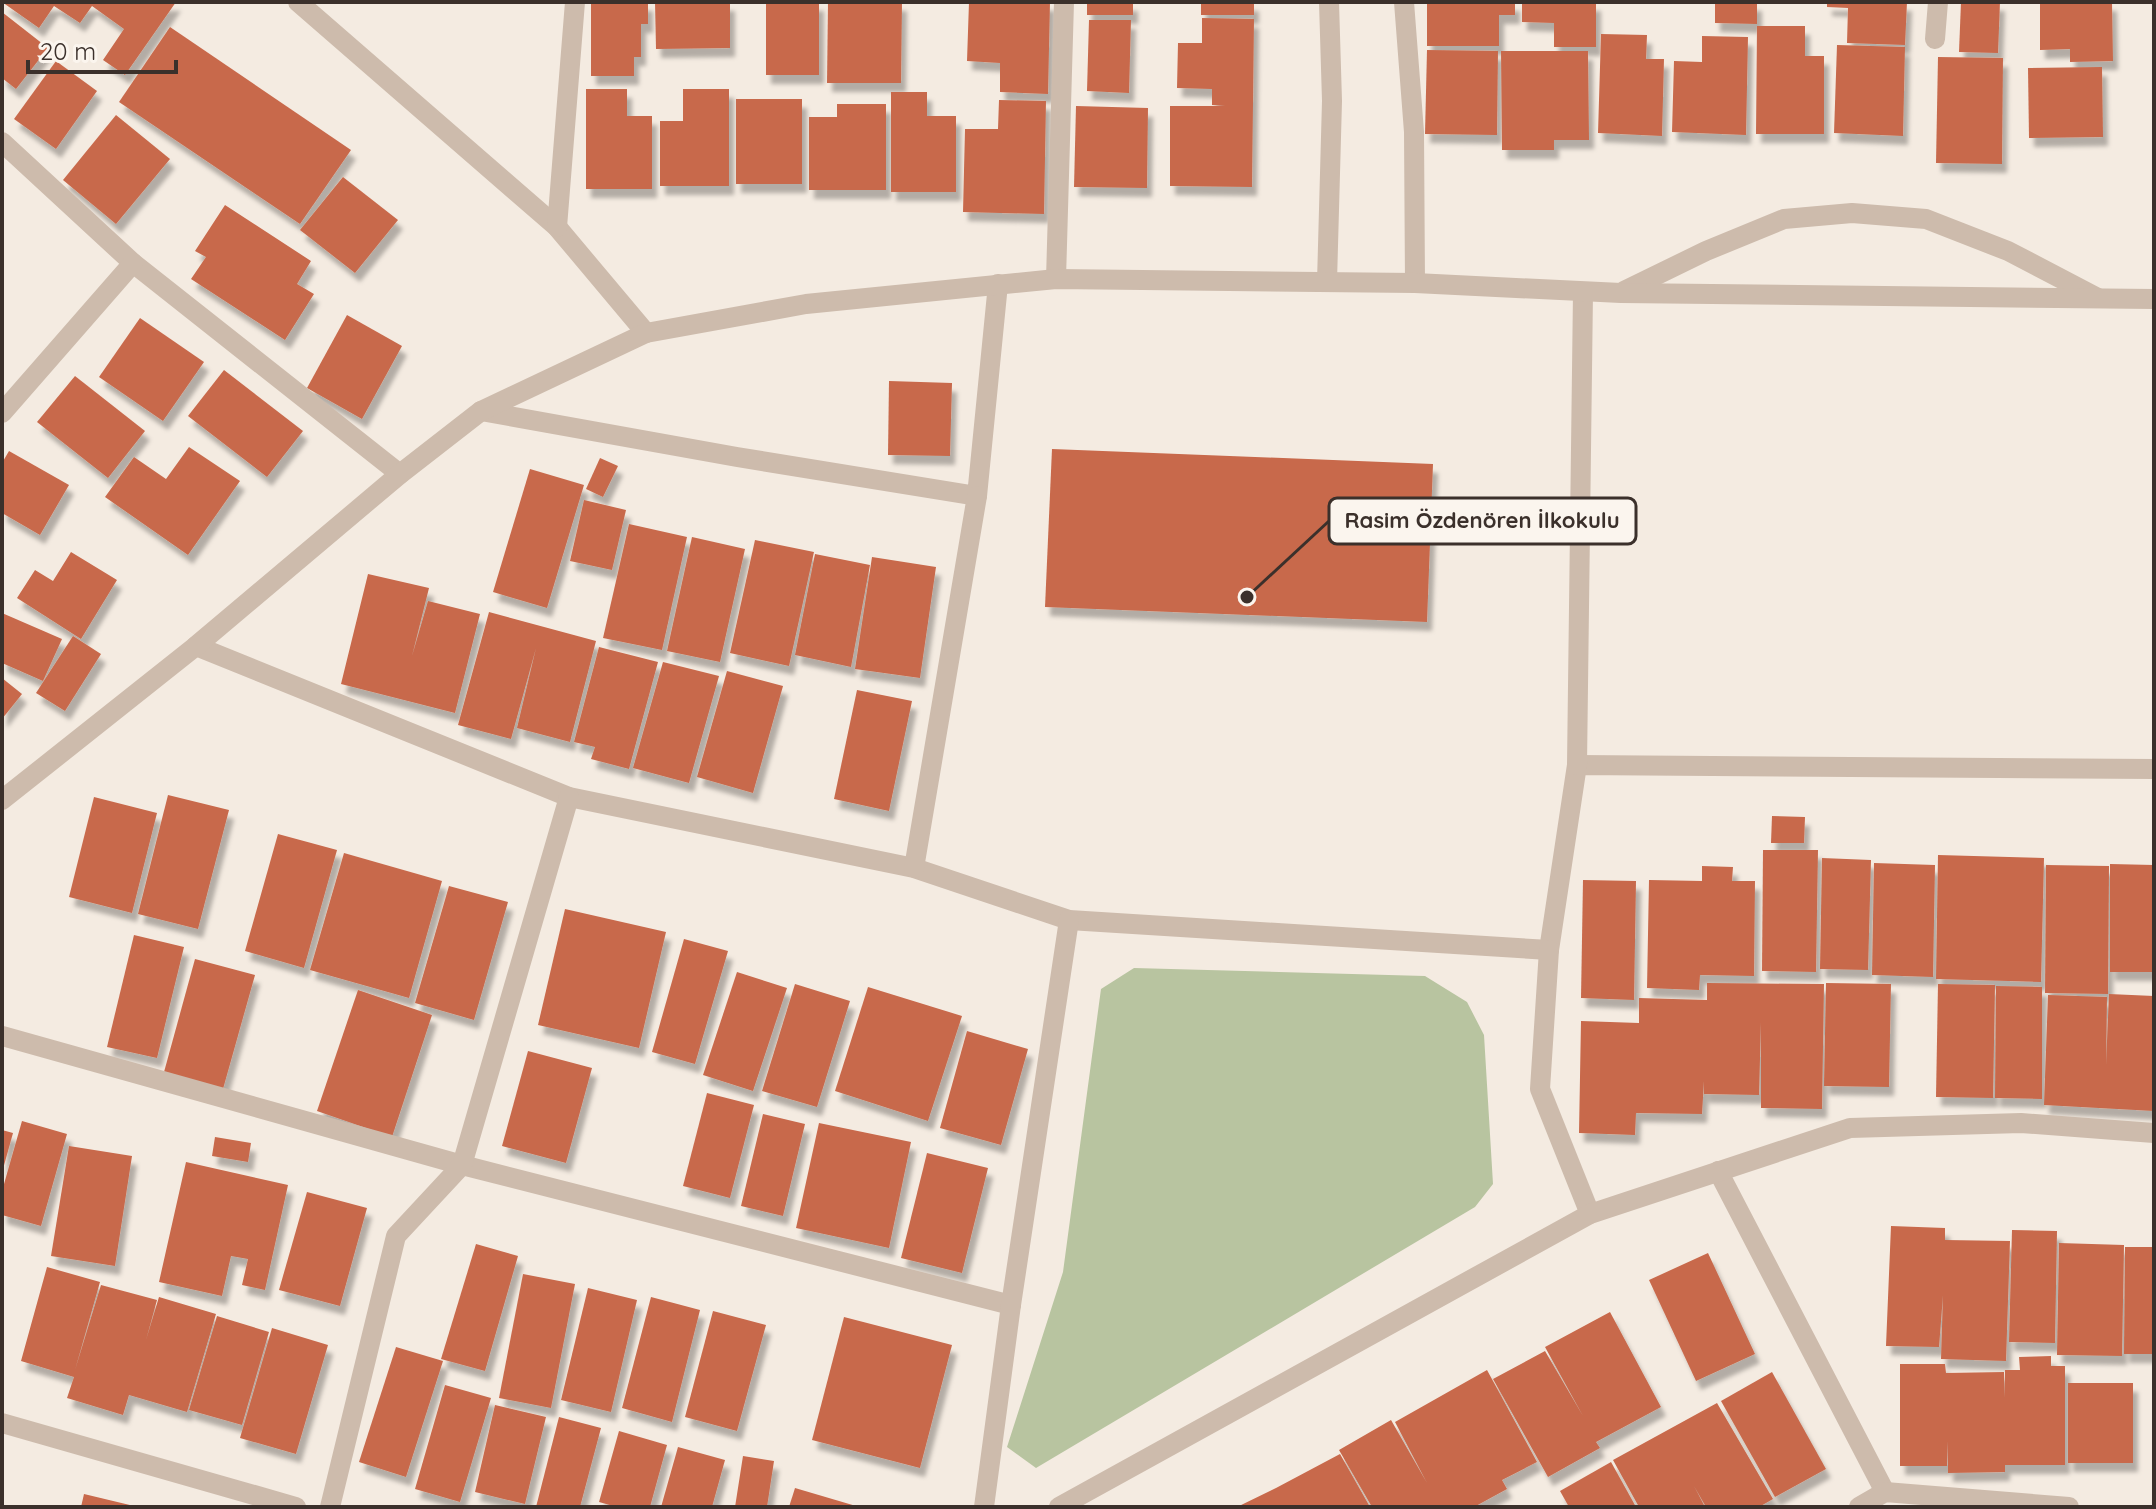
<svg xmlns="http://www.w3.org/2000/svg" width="2156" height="1509" font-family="Quicksand,sans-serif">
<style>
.green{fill:#b8c4a0}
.building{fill:#c8694b;filter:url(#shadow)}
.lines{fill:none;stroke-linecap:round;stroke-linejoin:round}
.minor{stroke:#cdbbac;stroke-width:20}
.leader{fill:none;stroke:#3b302b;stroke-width:3}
.callout-dot{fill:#3b302b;stroke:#fbf5ee;stroke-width:3}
.callout{fill:#fbf5ee;stroke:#3b302b;stroke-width:3}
.callout-label{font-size:22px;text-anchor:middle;font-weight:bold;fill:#3b302b}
</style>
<defs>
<filter id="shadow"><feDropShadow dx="5" dy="9" stdDeviation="2" flood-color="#0004"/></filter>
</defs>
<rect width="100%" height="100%" fill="#f4ebe1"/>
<polygon class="green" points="1134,968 1425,976 1467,1002 1484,1035 1493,1184 1475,1207 1036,1468 1007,1447 1063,1272 1101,989"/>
<g class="building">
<polygon points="2,2 176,2 125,75 103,60 124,29 92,6 80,23 54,6 39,28"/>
<polygon points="591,2 648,2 648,24 641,24 641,57 634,57 634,76 591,76"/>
<polygon points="655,2 730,2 730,48 656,49"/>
<rect x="766" y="2" width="53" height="73"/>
<polygon points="828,2 902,2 901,83 827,83"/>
<polygon points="969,2 1050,2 1048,94 1000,92 1000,63 967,61"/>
<rect x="1087" y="2" width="46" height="13"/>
<rect x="1201" y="2" width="53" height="13"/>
<polygon points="1427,2 1515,2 1515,15 1499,15 1499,46 1427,46"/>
<polygon points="1522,2 1596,2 1596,47 1554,47 1554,23 1522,22"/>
<polygon points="1715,2 1757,2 1757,24 1715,23"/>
<polygon points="1827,2 1907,2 1905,45 1847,43 1848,8 1827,7"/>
<polygon points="1961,2 2000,2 1998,53 1959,52"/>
<polygon points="2040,2 2112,2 2113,61 2070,62 2070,49 2040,50"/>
<polygon points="2,12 48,48 16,89 2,78"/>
<polygon points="1202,18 1254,19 1252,187 1170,186 1170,106 1225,106 1212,105 1212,89 1177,88 1178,43 1202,43"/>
<polygon points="1089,20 1131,20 1129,93 1087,91"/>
<polygon points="1757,26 1805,26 1805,56 1824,56 1824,134 1756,134"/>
<polygon points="170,27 351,150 300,224 119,102"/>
<polygon points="1601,34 1647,35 1646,59 1664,59 1662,136 1598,133"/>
<polygon points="1702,36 1748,37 1746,135 1672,132 1674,61 1702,62"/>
<polygon points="1837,45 1905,47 1903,136 1834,133"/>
<polygon points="1427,50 1498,51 1497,135 1425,134"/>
<polygon points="1501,51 1588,51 1589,140 1554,140 1554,150 1502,150"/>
<polygon points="1938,57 2003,58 2002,164 1936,163"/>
<polygon points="56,61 97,91 56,149 14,119"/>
<polygon points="2102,67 2103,137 2029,138 2028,68"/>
<polygon points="586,89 627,89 627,116 652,116 652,189 586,189"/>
<polygon points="683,89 729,89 729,186 660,186 660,121 683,121"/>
<polygon points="891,92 927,92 927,116 956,116 956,192 891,192"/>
<rect x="736" y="99" width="66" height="85"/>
<polygon points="999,100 1046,101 1044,214 963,212 965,129 998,129"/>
<polygon points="837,104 886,104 886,190 809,190 809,117 837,117"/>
<polygon points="1076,106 1148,108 1147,188 1074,187"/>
<polygon points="116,115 170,159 116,224 63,180"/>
<polygon points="343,177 398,220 355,273 300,230"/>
<polygon points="225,205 311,261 297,284 314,294 285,340 191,279 206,257 195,251"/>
<polygon points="347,315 402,346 362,419 307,388"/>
<polygon points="140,318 204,362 163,421 99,377"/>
<polygon points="224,370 303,431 267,477 188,416"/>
<polygon points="75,376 145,431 108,478 37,422"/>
<polygon points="889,381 952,383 950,456 888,455"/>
<polygon points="189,447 240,481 188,555 105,497 134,457 166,479"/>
<polygon points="1052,449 1433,464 1427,622 1045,607"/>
<polygon points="9,451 69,485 40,535 2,513 2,463"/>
<polygon points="600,458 618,466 603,497 586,489"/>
<polygon points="530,469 584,485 547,608 493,592"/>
<polygon points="584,500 626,510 612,570 570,561"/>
<polygon points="629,524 687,537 662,650 603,638"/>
<polygon points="692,537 745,549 720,662 667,651"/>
<polygon points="755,540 814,552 789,666 730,653"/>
<polygon points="71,552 117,580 81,639 17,598 35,570 53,581"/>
<polygon points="815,554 870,565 851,667 795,655"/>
<polygon points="872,557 936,567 920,678 855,669"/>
<polygon points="368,574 429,588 412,656 428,601 480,614 455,713 341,684"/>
<polygon points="489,612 596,641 570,742 517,728 536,648 511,739 458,725"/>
<polygon points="2,613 62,639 43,681 2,663"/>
<polygon points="73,636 101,654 65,711 36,693"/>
<polygon points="599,647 658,662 629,769 591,759 595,747 574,742"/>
<polygon points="663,662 719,676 689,783 633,768"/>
<polygon points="727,671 783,686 753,793 697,777"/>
<polygon points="2,678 22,694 2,719"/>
<polygon points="857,690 912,701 889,811 834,799"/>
<polygon points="168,795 229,810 198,929 138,914"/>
<polygon points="94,797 157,813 132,913 69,897"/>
<polygon points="1772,816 1805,817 1804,843 1771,843"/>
<polygon points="278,834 337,850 304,968 245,951"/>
<polygon points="1763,850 1818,850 1816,972 1762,971"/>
<polygon points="344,853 442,881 409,998 310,970"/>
<polygon points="1938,855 2044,858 2041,982 1936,979"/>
<polygon points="1822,858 1871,860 1868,970 1820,969"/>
<polygon points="1874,863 1935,865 1933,977 1872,975"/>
<polygon points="2110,864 2154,865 2154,972 2110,972"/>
<polygon points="2046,865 2109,866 2108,994 2045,993"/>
<polygon points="1702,866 1733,867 1732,881 1755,881 1754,976 1700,975 1699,990 1647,988 1649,880 1702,881"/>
<polygon points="1583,880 1636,881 1634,1000 1581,998"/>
<polygon points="449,886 508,902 474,1020 415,1003"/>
<polygon points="565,909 666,932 639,1048 538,1025"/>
<polygon points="134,935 184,947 157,1058 107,1047"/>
<polygon points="684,939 728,951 695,1064 652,1052"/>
<polygon points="195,959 255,975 223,1089 164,1072"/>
<polygon points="737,972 787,988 753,1091 703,1075"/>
<polygon points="1707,983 1824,984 1822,1109 1761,1108 1761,1022 1759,1095 1704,1094 1704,1081 1702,1114 1636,1113 1635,1135 1579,1133 1581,1021 1639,1023 1639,998 1707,1000"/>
<polygon points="1826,983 1891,984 1889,1087 1824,1086"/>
<polygon points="795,984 850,1001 817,1107 762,1091"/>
<polygon points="1938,984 1995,985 1993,1098 1936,1097"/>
<polygon points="1996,986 2042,987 2042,1099 1995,1098"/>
<polygon points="868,987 962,1016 928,1121 835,1091"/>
<polygon points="358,990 432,1015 392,1137 317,1111"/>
<polygon points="2109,994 2154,996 2154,1111 2044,1105 2048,995 2107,997 2106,1065"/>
<polygon points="967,1031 1028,1049 1001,1145 940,1128"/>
<polygon points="528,1051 592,1068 566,1163 502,1146"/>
<polygon points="707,1093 754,1105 730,1198 683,1186"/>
<polygon points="763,1114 805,1124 783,1216 741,1206"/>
<polygon points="22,1121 67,1134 41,1226 2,1215 2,1191"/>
<polygon points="819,1123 911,1142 889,1248 796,1228"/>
<polygon points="2,1130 13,1133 3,1169 2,1169"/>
<polygon points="215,1137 251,1143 248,1162 212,1156"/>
<polygon points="69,1146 132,1156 115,1266 51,1256"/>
<polygon points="927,1153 988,1168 962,1273 901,1258"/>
<polygon points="186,1162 288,1185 265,1290 242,1285 248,1259 231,1256 222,1296 159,1282"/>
<polygon points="307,1192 367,1208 340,1306 279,1290"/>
<polygon points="1891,1226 1945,1228 1945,1240 2010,1241 2006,1361 1941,1359 1943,1295 1939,1347 1886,1346"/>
<polygon points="2012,1230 2057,1231 2055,1343 2009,1342"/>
<polygon points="2059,1243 2124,1245 2122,1356 2057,1355"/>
<polygon points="476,1244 518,1256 485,1371 441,1359"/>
<polygon points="2125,1247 2154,1247 2154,1354 2124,1354"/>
<polygon points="1708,1253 1755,1354 1696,1381 1649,1280"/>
<polygon points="47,1267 100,1282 75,1370 101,1285 157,1300 146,1340 159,1297 216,1314 187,1412 129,1395 123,1415 67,1398 74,1377 21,1361"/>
<polygon points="523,1274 575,1284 551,1408 499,1398"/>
<polygon points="588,1288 637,1300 611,1412 561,1400"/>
<polygon points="651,1297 700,1310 672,1422 622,1408"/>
<polygon points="713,1311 766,1325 737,1431 685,1417"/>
<polygon points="1610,1312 1661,1407 1596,1442 1600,1448 1548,1477 1493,1379 1545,1351 1583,1416 1545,1347"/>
<polygon points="217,1316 269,1332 242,1425 189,1410"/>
<polygon points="844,1317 952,1345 920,1468 812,1440"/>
<polygon points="272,1328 328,1345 296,1454 240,1438"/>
<polygon points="396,1347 443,1361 406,1477 359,1462"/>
<polygon points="2051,1356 2051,1366 2065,1366 2065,1465 2005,1465 2005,1472 1948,1473 1948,1441 1947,1466 1900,1466 1900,1364 1945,1364 1946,1373 2004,1372 2005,1398 2005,1370 2020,1370 2019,1357"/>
<polygon points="1487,1370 1537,1462 1502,1480 1507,1489 1474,1507 1372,1507 1339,1450 1391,1420 1427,1483 1395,1422"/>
<polygon points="1772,1372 1826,1469 1775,1497 1721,1401"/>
<rect x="2068" y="1383" width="65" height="80"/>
<polygon points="445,1385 491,1398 460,1502 415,1489"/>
<polygon points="1717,1403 1773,1499 1759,1507 1706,1507 1694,1486 1705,1507 1639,1507 1613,1460"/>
<polygon points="495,1405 546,1417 525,1504 475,1492"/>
<polygon points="559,1417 601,1428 580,1507 536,1507"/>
<polygon points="619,1431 667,1445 650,1507 617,1507 599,1502"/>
<polygon points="678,1447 725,1460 712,1507 661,1507"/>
<polygon points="1340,1454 1370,1507 1237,1507 1276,1488"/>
<polygon points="743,1456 774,1461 767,1507 735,1507"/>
<polygon points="1611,1462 1636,1507 1569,1507 1560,1491"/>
<polygon points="795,1488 856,1506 856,1507 789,1507"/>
<polygon points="84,1494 134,1506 134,1507 81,1507"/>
</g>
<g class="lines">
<g class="minor">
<polyline points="298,2 557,227 646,333"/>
<polyline points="1404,2 1414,132 1415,283"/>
<polyline points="1935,39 1938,2"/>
<polyline points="2,142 133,263 400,474"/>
<polyline points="557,227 575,2"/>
<polyline points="1056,279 1064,2"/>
<polyline points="1327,282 1332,101 1329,2"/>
<polyline points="1624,291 1706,251 1784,219 1852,213 1926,219 2008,251 2098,298"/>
<polyline points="481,411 737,457 977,496 998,284"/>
<polyline points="2,413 133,263"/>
<polyline points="196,646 569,797 914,868 1069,920 1549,950 1577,765 2154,769"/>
<polyline points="1577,765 1583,292"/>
<polyline points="2,800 196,646 400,474 481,411 646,333 806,304 1056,279 1415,283 1621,293 2154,299"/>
<polyline points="914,868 977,496"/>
<polyline points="1549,950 1540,1089 1590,1214"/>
<polyline points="2,1036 462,1165 1011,1305"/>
<polyline points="1718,1171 1885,1492"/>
<polyline points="2,1423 296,1507"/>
<polyline points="330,1507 396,1236 462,1165 569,797"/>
<polyline points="984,1507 1011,1305 1069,920"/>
<polyline points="1059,1507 1590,1214 1850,1128 2021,1123 2154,1133"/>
<polyline points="1859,1507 1885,1492 2069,1507"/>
</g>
</g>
<path class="leader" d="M1247 597L1329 521"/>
<circle class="callout-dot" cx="1247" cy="597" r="8"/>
<rect class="callout" x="1329" y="498" width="307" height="46" rx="8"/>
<g class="callout-label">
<text x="1482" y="528">Rasim Özdenören İlkokulu</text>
</g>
<rect width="2156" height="1509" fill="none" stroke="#3b302b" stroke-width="8"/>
<path d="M28 60v12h148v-12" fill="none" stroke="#3b302b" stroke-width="4"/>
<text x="40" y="60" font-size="24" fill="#3b302b" stroke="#fbf5ee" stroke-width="6" paint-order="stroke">20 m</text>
</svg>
